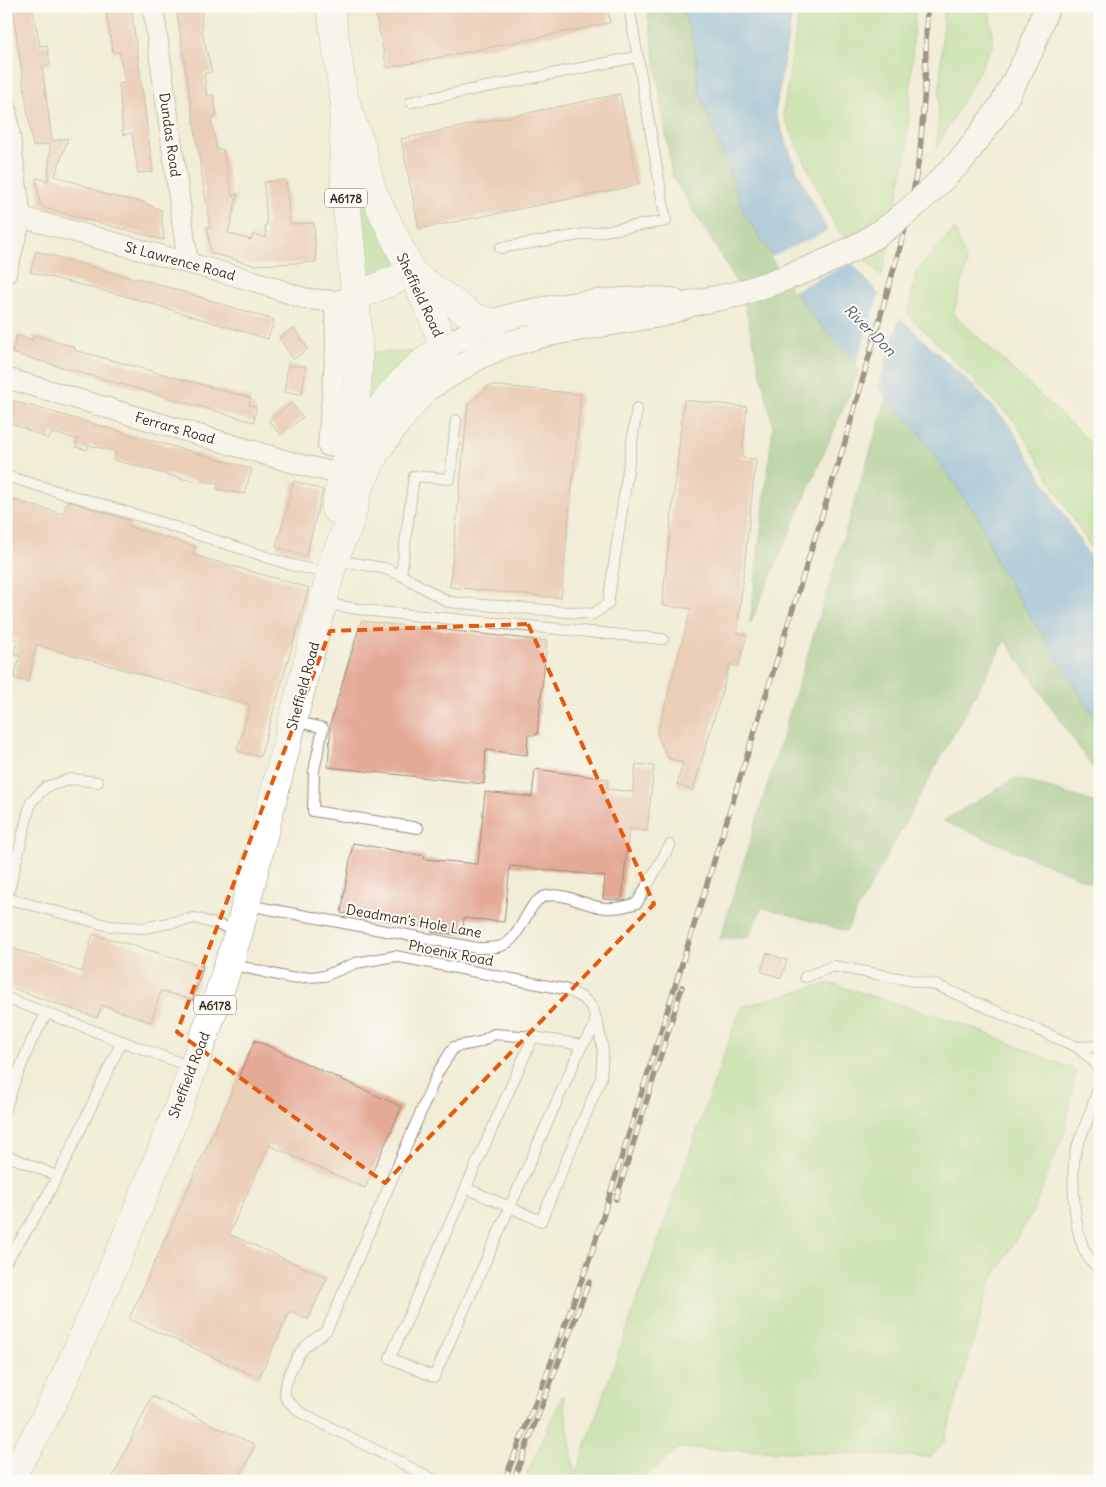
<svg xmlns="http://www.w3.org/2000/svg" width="1106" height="1487" font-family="Delius,sans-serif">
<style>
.green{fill:#a6da8a;stroke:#708254}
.forest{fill:#84ba76;stroke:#60724a}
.water{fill:#6aa6db;stroke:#52687c}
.pier{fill:#f1edd7}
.building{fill:#e4aa96}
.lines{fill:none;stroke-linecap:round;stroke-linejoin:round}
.service-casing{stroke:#968c7a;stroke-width:12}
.minor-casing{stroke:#968c7a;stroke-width:22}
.tertiary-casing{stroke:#968c7a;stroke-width:27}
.primary-casing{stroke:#968c7a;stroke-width:29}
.service{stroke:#fff;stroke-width:10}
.minor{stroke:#fff;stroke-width:20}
.tertiary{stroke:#fff;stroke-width:25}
.primary{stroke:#fff;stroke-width:28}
.rail-casing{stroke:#3b2a1e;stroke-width:5.5}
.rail{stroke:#fdfcf7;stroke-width:4;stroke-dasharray:11;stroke-linecap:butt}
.tertiary-bridge-casing{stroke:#968c7a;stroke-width:27;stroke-linecap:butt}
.tertiary-bridge{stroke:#fff;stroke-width:25}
.marked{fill:none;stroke:#e8590c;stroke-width:4;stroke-dasharray:10 6;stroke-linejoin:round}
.labels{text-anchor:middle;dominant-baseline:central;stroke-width:4;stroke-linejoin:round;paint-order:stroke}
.shield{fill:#fdfcf7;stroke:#75695f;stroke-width:1}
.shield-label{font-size:12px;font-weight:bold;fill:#3b2a1e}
.street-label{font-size:14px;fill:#3b2a1e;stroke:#fdfcf7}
.water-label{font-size:15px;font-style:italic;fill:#4e5c6a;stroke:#fdfcf7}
</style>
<rect width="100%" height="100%" fill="#fdfcf7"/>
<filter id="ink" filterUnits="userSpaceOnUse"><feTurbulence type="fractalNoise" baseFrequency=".02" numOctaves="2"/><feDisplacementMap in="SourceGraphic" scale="10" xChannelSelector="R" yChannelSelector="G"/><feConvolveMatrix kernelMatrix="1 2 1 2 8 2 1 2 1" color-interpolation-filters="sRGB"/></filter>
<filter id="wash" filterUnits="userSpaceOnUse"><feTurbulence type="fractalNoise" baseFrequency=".0096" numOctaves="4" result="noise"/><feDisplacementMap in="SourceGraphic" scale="20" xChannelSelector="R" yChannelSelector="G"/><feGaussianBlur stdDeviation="1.12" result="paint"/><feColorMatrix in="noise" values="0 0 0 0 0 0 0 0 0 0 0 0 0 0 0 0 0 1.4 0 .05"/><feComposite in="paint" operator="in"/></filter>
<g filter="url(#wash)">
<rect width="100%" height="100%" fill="#f1edd7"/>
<g class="green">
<polygon points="800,6 915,6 907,149 882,277 836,228 783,114"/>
<polygon points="944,6 989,6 993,45 937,147"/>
<polygon points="356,142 398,268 364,285"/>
<polygon points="955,229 967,265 953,314 1085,437 1100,458 1100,563 1016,423 908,314 917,270"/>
<polygon points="367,352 415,352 362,420"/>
<polygon points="829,983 963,1024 1076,1070 1065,1130 1032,1213 990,1283 944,1442 931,1457 679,1448 639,1481 524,1481 563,1395 575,1476 741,1007"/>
</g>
<g class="forest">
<polygon points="647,6 682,6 695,48 699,90 745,215 809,311 834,341 861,367 750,624 773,426 742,294 726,264 672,176"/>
<polygon points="887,397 920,434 981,522 996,562 1100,726 1100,778 1005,640 846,931 762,907 748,938 720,939"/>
<polygon points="1016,778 1100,804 1100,886 943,821"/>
</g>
<polygon class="water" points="682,6 793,6 775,113 798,174 832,240 894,313 972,385 1010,426 1100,574 1100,726 996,562 981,522 920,434 809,311 745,215 699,90 695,48"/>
<g class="pier">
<polygon points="830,230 854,261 793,291 771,257"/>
<polygon points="880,292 900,315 877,389 856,365"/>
</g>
<g id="blocks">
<g class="building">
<polygon points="12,6 32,6 40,46 47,45 50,65 42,66 52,141 68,138 55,176 89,187 106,195 141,202 161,210 164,240 45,208 40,204 36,178 48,181 50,144 33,146"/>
<polygon points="105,6 131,6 153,172 138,173 132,133 123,135 119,84 125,83 119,52 113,52"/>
<polygon points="176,6 201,6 202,33 212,72 204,74 207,96 213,95 217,116 211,118 217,150 223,149 232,196 238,194 228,233 251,240 253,234 266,238 265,225 267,225 264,182 286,180 290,224 314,223 316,262 254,265 211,253 207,227 210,228"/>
<polygon points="374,6 607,6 610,23 387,68"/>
<polygon points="620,94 639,185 419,229 401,139"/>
<polygon points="36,251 138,280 138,278 274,320 268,339 132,298 30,272"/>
<polygon points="294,328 308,349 293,359 279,338"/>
<polygon points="17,335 33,340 34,335 75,347 74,350 251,398 249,405 256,407 254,422 12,353"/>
<polygon points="288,365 306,367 302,394 284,392"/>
<polygon points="490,385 581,394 561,598 450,587 468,404"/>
<polygon points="6,399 252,469 244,494 217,489 218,483 184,479 114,460 116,452 89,445 87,450 76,447 78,439 52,433 49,439 6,421"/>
<polygon points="684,400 747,407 742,458 756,459 737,633 747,635 738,667 730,664 693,790 677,785 683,763 668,758 657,735 691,609 662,605"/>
<polygon points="291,403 303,417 281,435 269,421"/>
<polygon points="294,481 323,490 306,556 276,547"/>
<polygon points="6,498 63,514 67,501 131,521 129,527 195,546 193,555 309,588 260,757 237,751 250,705 37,645 28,682 14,678 20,656 14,655 17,639 6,636"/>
<polygon points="361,621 547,641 537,735 528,735 527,755 486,750 484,784 328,767 331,721"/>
<polygon points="636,764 654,766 647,831 629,829 622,900 603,899 605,876 510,866 504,922 464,918 462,935 432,932 432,928 341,913 353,843 425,856 424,859 478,864 485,792 532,797 535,769 608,779 607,789 633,792"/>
<polygon points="93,934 203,966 193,1000 161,991 151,1022 102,1005 97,1018 6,986 6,946 82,972"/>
<polygon points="767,953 787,960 781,978 761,971"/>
<polygon points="255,1040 402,1107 365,1188 269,1145 229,1234 327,1278 308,1319 290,1311 259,1378 129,1319"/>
<polygon points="152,1396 255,1445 238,1481 111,1481"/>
</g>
</g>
</g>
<g filter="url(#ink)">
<use href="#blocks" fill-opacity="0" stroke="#968c7a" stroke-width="1"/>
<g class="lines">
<defs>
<g id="service">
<polyline points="411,102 637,57"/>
<polyline points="500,248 666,221 629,6"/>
<polyline points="6,476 153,520 291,565 328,573"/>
<polyline points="335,560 383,568 401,575 448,602 593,614 608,604 637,408"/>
<polyline points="401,575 414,476 450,479 456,420"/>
<polyline points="325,604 380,612 663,639"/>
<polyline points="295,721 323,728 314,771 313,811 418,828"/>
<polyline points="6,898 110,926 144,928 195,918 239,931"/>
<polyline points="7,898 31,802 46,787 71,779 98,782"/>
<path d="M247 905 477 948C483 948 490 948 497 947 523 943 524 902 546 896 563 892 583 904 599 907 612 910 625 907 637 903L670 845"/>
<path d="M230 964 290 978 324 976 356 963 395 956 564 989C594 1000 607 1018 582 1045L434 1377 390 1358 533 1037"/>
<polyline points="805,977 833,966 936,985 1077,1047 1100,1046"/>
<polyline points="6,998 191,1067"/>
<path d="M1077 1047C1085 1054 1097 1062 1099 1073 1103 1087 1081 1134 1076 1150 1071 1167 1074 1220 1080 1238 1083 1250 1090 1262 1100 1269"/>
<polyline points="6,1084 13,1086 31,1042 47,1013"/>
<polyline points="6,1108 13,1086"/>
<polyline points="6,1155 57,1176"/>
<polyline points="466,1188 541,1221 601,1078 603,1050 597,1020"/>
<path d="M6 1261C55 1194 86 1115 122 1041"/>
<path d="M437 1481 300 1412C296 1408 289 1403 286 1398 281 1388 296 1355 305 1347 311 1341 320 1336 327 1330L438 1072 454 1047 480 1042 494 1034 533 1037 582 1045"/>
</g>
<g id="minor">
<polyline points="153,6 188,263"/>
<polyline points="6,107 21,218 6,273"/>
<polyline points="6,213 254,281 306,299 335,301 354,297"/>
<polyline points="6,378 294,463 344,475"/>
<polyline points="328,446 336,347 335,301"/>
</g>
<g id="tertiary">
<polyline points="965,156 1002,105 1030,52 1047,6"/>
<path d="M444 347C460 339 476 330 492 323 531 307 632 296 673 301"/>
<polyline points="426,389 480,356 505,345 545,334 662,314 693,303 738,294"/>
</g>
<g id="primary">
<polyline points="413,274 474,317 493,323"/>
<polyline points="354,297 412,273"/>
<path d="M351 449C378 410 404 372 444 347"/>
<path d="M335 509C347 455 360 401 358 345 356 266 340 189 344 110"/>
<path d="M7 1481C46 1426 71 1364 98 1302 152 1182 200 1057 239 931L334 559 351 519 358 490 375 453 397 422 438 372 443 360 444 347 432 315 371 188 361 146 344 99 330 6"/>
</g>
</defs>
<use href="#service" class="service-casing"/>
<use href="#minor" class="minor-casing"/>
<use href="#tertiary" class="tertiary-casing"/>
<use href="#primary" class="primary-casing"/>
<use href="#service" class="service"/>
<use href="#minor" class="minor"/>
<use href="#tertiary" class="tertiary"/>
<use href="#primary" class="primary"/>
<defs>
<g id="rail">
<polyline points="616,1199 682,987"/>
<polyline points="504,1481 543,1384 591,1255 845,442 910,211 920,152 925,86 927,6"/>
<polyline points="513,1481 589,1282"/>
</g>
</defs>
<use href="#rail" class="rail-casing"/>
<use href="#rail" class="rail"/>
<defs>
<path id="tertiary-bridge" d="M738 294C793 276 850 257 896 221 921 201 943 179 965 156"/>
</defs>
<use href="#tertiary-bridge" class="tertiary-bridge-casing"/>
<use href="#tertiary-bridge" class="tertiary-bridge"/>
</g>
</g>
<path d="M0 0H1106V1487H0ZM528 624 654 904 385 1183 177 1032 330 631Z" fill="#f1edd7" fill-opacity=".55" fill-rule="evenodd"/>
<path class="marked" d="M528 624 654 904 385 1183 177 1032 330 631Z"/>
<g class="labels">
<g class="shield">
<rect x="325" y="188.5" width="42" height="19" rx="4"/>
<rect x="194" y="995.5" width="42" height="19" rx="4"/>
</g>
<g class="shield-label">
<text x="346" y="198">A6178</text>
<text x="215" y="1005">A6178</text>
</g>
<g class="street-label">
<text transform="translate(170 135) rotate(82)">Dundas Road</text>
<text transform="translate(180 261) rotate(15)">St Lawrence Road</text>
<text transform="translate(420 295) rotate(65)">Sheffield Road</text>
<text transform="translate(175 428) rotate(16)">Ferrars Road</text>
<text transform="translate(303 686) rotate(-75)">Sheffield Road</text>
<text transform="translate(414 921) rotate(10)">Deadman's Hole Lane</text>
<text transform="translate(451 953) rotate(11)">Phoenix Road</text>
<text transform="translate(189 1075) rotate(-69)">Sheffield Road</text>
</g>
<g class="water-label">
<text transform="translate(870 330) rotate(45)">River Don</text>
</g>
</g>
<rect width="1106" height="1487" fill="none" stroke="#fdfcf7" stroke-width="25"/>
</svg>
